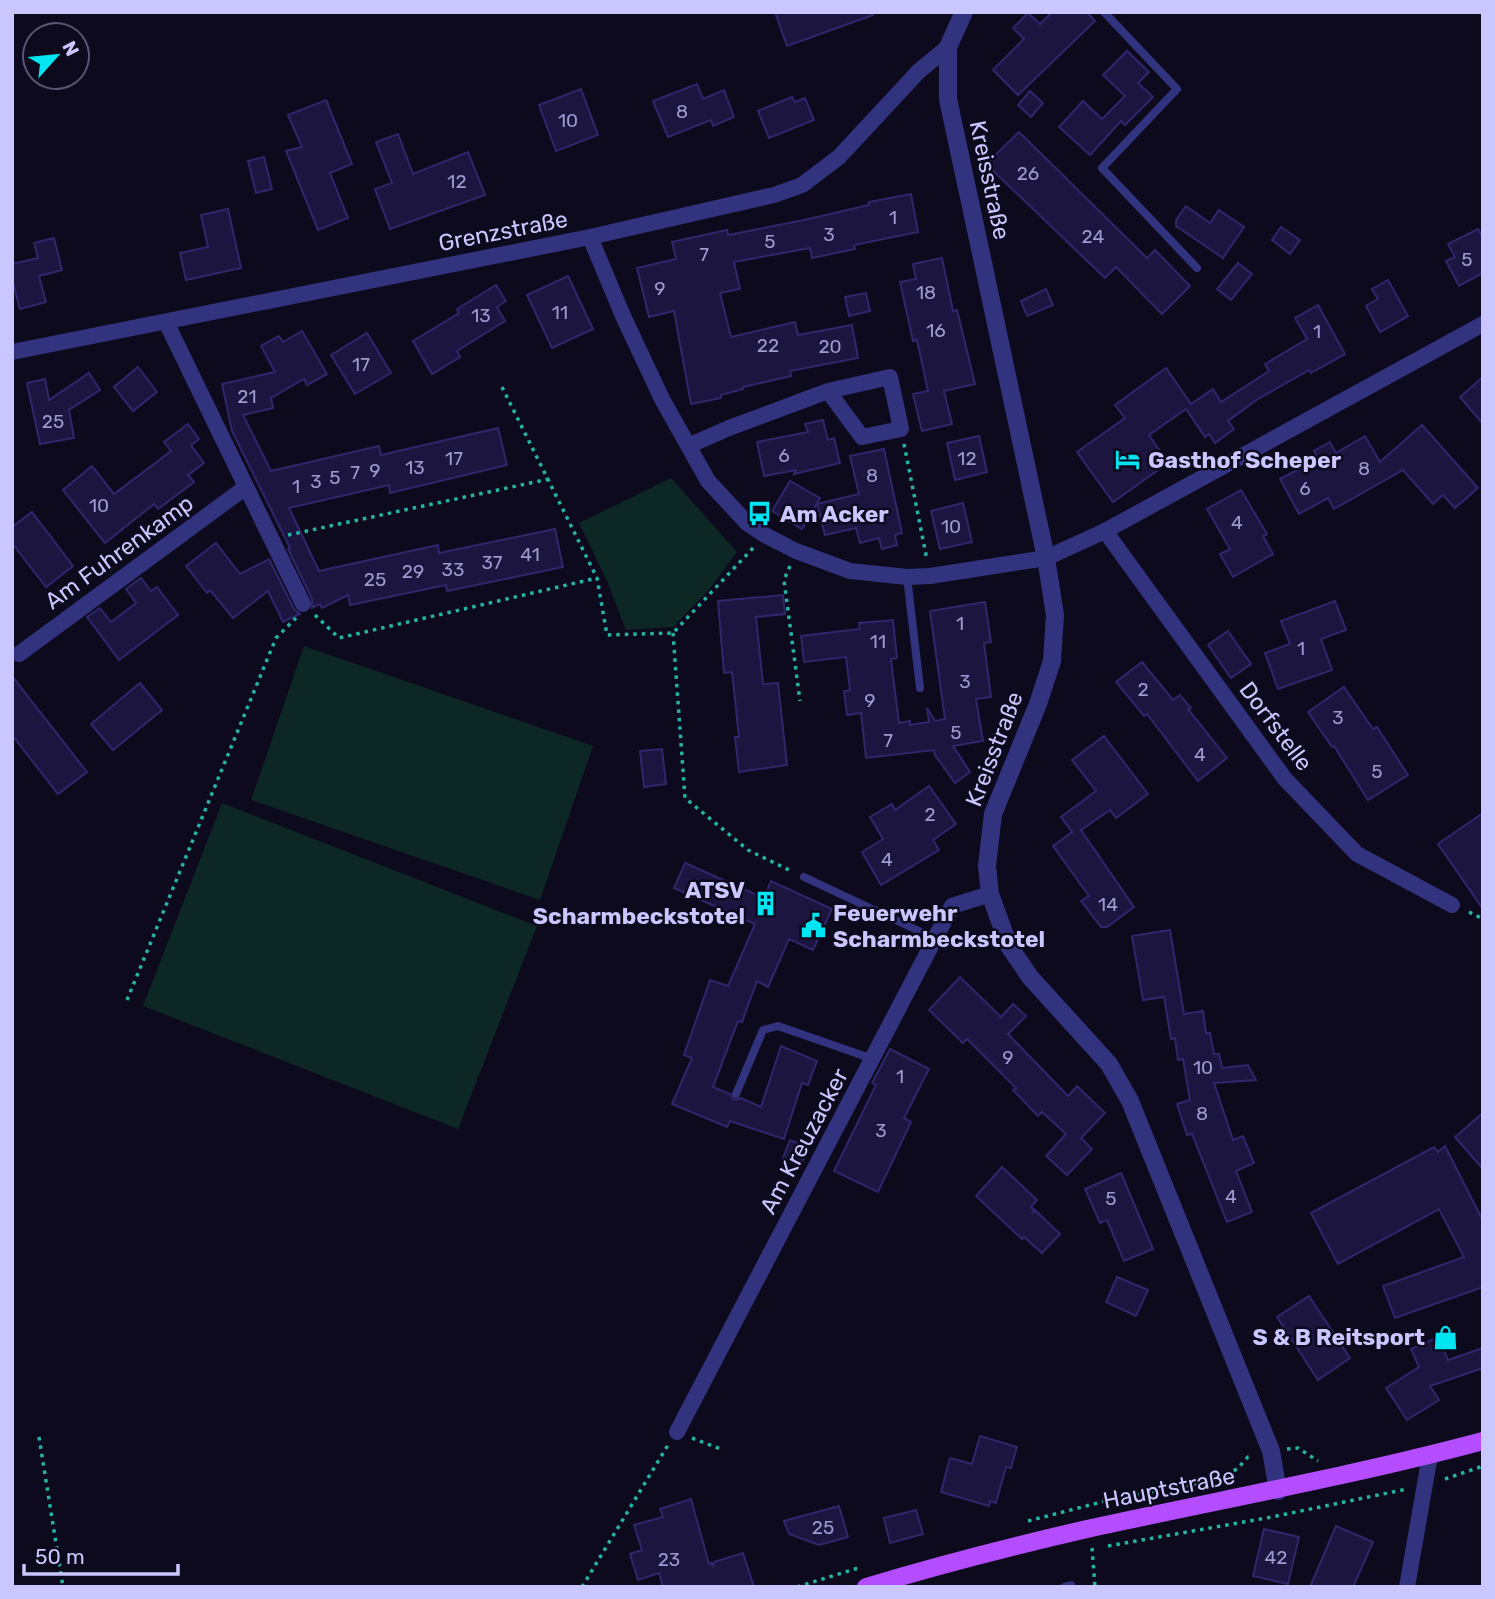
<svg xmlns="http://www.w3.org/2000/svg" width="1495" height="1599" font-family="Rubik,sans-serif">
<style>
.green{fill:#0d2725}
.building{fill:#1c153f;stroke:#30266c;stroke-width:2}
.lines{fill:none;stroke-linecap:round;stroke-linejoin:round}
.path{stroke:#25b4a4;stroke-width:3.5;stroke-dasharray:3.5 5;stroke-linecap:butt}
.service{stroke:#32337f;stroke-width:8}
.minor{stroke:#32337f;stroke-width:16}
.tertiary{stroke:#32337f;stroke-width:18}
.primary{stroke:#b44dff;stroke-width:18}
.labels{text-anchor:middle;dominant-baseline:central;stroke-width:5;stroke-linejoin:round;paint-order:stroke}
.number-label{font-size:19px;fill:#9e9acf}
.street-label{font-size:23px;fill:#cac6ff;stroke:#0d0a1d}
.poi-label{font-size:23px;font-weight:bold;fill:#cac6ff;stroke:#0d0a1d;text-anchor:start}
</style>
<rect width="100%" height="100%" fill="#0d0a1d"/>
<g class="green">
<polygon points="671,478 737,552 708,591 673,627 626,630 607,581 579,523"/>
<polygon points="304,646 593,746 540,900 251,800"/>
<polygon points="222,803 537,926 458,1129 143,1006"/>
</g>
<g class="building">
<polygon points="775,12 873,12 873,15 787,46"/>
<polygon points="1052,12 1087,12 1095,21 1018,95 993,70 1024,39 1013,28 1028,13 1040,24"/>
<polygon points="1127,51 1149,72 1138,83 1153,97 1125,125 1121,121 1090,155 1059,127 1083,101 1102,119 1125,96 1103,75"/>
<polygon points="697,84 703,99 724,90 734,117 713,126 711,120 668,137 653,101"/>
<polygon points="581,89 598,135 556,151 539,105"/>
<polygon points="1030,91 1043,103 1031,117 1018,105"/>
<polygon points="792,97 795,102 805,98 814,120 769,138 758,111"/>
<polygon points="326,100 352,164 330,173 348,218 318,230 286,151 302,147 288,115"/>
<polygon points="1019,132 1147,258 1155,250 1190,286 1162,314 1116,267 1105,278 986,164"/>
<polygon points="398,134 413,174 468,152 485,195 390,229 375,189 392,183 376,142"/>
<polygon points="264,157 272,189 256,193 248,161"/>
<polygon points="911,194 918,232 854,245 855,249 812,258 810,248 734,262 740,289 720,293 731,337 795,322 798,335 852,325 858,358 790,371 791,376 743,387 743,389 721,395 721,398 691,404 674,311 649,317 637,268 676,259 672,242 727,230 728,235 804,220 869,205 869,202"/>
<polygon points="1186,206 1210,223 1219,210 1244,227 1223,258 1176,226 1176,220"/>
<polygon points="228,209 241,268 186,280 180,253 208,247 201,215"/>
<polygon points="1281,227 1300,240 1290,254 1272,240"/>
<polygon points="1478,229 1483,238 1483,273 1459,286 1446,261 1455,257 1448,244"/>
<polygon points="54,238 62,270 39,276 46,302 20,309 12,279 12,264 38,258 34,243"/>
<polygon points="942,258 953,311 957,310 975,384 944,391 952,424 922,431 913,394 928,391 917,340 913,341 900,282 916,279 913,264"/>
<polygon points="1238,263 1252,274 1231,300 1217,289"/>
<polygon points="568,276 593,329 552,348 527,295"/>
<polygon points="1388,280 1408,316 1380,332 1366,306 1378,299 1372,289"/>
<polygon points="496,285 506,301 497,307 505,321 457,351 460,357 432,374 413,341 459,313 457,309"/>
<polygon points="1046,289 1053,305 1027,316 1021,301"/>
<polygon points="866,293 870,311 849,316 845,297"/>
<polygon points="1318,305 1345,354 1311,373 1309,370 1258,399 1228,421 1234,429 1215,443 1209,434 1205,437 1186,409 1149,435 1168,463 1113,502 1077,452 1125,418 1115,405 1166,368 1191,404 1213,389 1221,402 1269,371 1265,364 1307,339 1295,318"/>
<polygon points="302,331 327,374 307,385 304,379 271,398 273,408 243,415 271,471 379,446 381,455 498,428 507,465 390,493 389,485 289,508 319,571 438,545 439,553 555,529 563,567 447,591 446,585 350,605 348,595 322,608 320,604 312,608 312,599 288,549 290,548 232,431 222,384 275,372 261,346 279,336 283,342"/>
<polygon points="367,333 391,373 355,394 331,355"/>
<polygon points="138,367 157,392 133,411 114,387"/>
<polygon points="89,373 100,390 69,410 74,438 40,444 27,383 45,379 49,400"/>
<polygon points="1483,377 1483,424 1460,397"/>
<polygon points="823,420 828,440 834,438 840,463 794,474 796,470 764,476 757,442 808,432 805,424"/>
<polygon points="188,424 199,439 191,445 204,463 188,475 194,482 158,509 154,504 105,543 63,490 92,466 114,494 171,451 164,442"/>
<polygon points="1422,425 1478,488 1455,508 1443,495 1433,504 1403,470 1334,509 1328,498 1299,514 1280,479 1318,459 1314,451 1330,442 1336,453 1365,436 1380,462"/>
<polygon points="979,436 987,472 955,480 947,443"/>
<polygon points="884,449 902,533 895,535 897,545 882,549 879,538 860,543 856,528 825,535 817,504 859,494 850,456"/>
<polygon points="790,481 820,498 802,529 772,511"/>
<polygon points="1241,490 1267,534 1263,536 1273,554 1233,577 1220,554 1230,549 1207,509"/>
<polygon points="963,503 972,542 940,549 931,511"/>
<polygon points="32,512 73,566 46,587 12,543 12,527"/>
<polygon points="216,543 240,574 269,559 294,609 300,614 283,622 268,591 233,618 210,590 207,593 186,566"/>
<polygon points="141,578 151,591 157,587 178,615 119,660 87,617 100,608 111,622 136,603 126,589"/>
<polygon points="783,595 785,614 756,617 763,684 778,683 787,765 739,772 735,737 739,737 732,672 724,673 718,601"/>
<polygon points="1335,601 1346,630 1321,639 1332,670 1278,689 1265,653 1290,644 1281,621"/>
<polygon points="985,602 991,642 984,643 991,697 976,699 983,741 953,746 970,772 955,783 935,755 934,750 866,758 861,713 847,715 844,691 850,690 846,657 804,662 801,636 860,629 859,623 893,620 897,658 891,659 899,723 910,721 910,725 929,722 927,708 935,721 945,719 930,611"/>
<polygon points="1228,631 1251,664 1231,678 1208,645"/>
<polygon points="1142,662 1173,700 1180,695 1191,708 1188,709 1227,758 1198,781 1147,714 1144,716 1116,682"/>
<polygon points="12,676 87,772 58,794 12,735"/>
<polygon points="140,683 162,710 113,750 91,724"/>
<polygon points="1344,687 1373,729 1377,727 1408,775 1368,800 1334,746 1332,747 1308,712"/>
<polygon points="1104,736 1148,794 1116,818 1110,810 1081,830 1134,907 1107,927 1101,927 1081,901 1089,896 1053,846 1072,832 1061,817 1096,791 1072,760"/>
<polygon points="662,749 666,784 644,787 640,751"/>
<polygon points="929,786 956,824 933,840 939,850 881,885 862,852 883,839 870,817 892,804 895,810"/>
<polygon points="1483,813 1483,909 1438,844"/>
<polygon points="685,863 764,898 771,881 832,909 813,950 789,939 768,987 757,981 742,1022 738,1021 713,1087 730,1094 734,1100 741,1098 761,1107 781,1046 817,1061 808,1085 802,1083 784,1139 730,1121 727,1127 672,1104 692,1058 684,1055 710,980 728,986 755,924 674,888"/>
<polygon points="1170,930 1184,1014 1203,1011 1206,1033 1210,1033 1214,1054 1219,1054 1222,1068 1248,1065 1256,1080 1214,1083 1233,1140 1243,1136 1254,1163 1236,1171 1252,1212 1227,1222 1192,1134 1187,1135 1177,1104 1190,1100 1183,1059 1178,1060 1175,1038 1171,1039 1164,997 1143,1000 1132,936"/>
<polygon points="960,977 1001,1017 1013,1004 1026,1016 1008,1034 1068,1096 1077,1086 1105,1113 1081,1138 1092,1149 1067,1175 1046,1156 1066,1134 1042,1112 1038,1116 1013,1090 1016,1088 967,1039 963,1043 929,1010"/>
<polygon points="890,1049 929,1069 904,1118 911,1122 878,1192 834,1171 876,1085 872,1083"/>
<polygon points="1483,1113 1483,1169 1455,1137"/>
<polygon points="790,1140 808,1147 801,1165 783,1158"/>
<polygon points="1445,1146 1483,1221 1483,1287 1395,1318 1383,1286 1464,1257 1439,1209 1338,1264 1311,1213 1434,1147 1438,1152"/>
<polygon points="1002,1167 1037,1200 1031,1207 1035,1210 1032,1213 1036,1211 1060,1234 1042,1253 1024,1237 1022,1239 976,1196"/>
<polygon points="1121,1173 1153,1249 1124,1261 1107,1220 1100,1223 1085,1189"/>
<polygon points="1117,1277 1148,1290 1136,1316 1106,1302"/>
<polygon points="1309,1296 1350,1358 1318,1380 1277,1317"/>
<polygon points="1438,1337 1448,1360 1483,1348 1483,1368 1430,1386 1439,1400 1407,1420 1386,1388 1419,1367 1411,1349"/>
<polygon points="980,1436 1017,1447 1011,1468 1006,1467 996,1503 990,1501 989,1506 941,1492 950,1458 972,1464"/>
<polygon points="691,1499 709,1564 711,1563 713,1566 714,1562 743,1553 754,1587 663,1587 659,1573 638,1580 630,1554 642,1550 634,1525 663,1517 660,1509"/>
<polygon points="839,1506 848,1537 819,1545 789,1534 784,1521"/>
<polygon points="916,1510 923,1534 890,1543 884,1518"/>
<polygon points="1336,1526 1373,1542 1353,1587 1310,1587"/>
<polygon points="1264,1529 1299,1537 1288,1584 1253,1576"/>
</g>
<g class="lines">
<g class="path">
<polyline points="502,387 597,578 607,635 673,633 754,547"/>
<polyline points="904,444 927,560"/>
<polyline points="288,535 549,479"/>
<polyline points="790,566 784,580 800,701"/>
<polyline points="315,615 339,638 597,578"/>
<polyline points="673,633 685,798 748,850 791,871"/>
<polyline points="1469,912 1483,919"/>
<polyline points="127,1000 276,638 296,618"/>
<polyline points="39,1437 63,1587"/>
<polyline points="692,1438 723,1450"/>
<polyline points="1287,1449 1298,1448 1318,1461"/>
<polyline points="1445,1479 1483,1466"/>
<polyline points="1028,1521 1121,1497 1209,1482 1237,1469 1248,1457 1253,1456"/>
<polyline points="1108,1546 1272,1517 1407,1489"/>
<polyline points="1092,1548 1095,1587"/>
<polyline points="582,1587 668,1445"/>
<polyline points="797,1587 858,1568"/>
</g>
<g class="service">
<polyline points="1104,12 1177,89 1102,168 1197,268"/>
<polyline points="907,577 920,688"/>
<polyline points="804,877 936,939"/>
<polyline points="736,1094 763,1030 778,1026 873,1059"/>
<polyline points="1064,1587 1071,1585"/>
</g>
<g class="minor">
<polyline points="590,237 623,316 662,399 708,481 747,523 765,535 796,551 850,571 907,577 930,576 1046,558 1105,531 1483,324"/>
<polyline points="166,322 303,604"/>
<polyline points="12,352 590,237 774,195 802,185 839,157 919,71 948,47"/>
<polyline points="690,445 729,428 828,391 890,377 901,429 862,437 828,391"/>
<polyline points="1105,531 1285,779 1357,854 1452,905"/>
<polyline points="19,654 246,487"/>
<polyline points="677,1432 952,906 990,894"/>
<polyline points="1407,1587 1430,1455"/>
</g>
<polyline class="tertiary" points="964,12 948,47 948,99 1046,558 1055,615 1052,661 1038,704 993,814 987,866 990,894 1009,946 1030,977 1109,1064 1130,1101 1271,1451 1278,1491"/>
<path class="primary" d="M866 1587C939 1565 1013 1546 1087 1529 1219 1500 1352 1476 1483 1441"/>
</g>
<defs>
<symbol id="hotel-bare" viewBox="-9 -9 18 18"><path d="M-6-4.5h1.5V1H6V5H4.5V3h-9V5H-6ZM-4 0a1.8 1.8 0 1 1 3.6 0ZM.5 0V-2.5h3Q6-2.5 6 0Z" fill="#00e5f1" stroke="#0d0a1d" stroke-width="2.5" paint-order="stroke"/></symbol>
<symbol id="bus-bare" viewBox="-9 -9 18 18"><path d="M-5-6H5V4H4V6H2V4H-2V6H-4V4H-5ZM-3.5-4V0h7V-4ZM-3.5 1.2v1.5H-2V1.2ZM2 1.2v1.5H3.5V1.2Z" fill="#00e5f1" stroke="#0d0a1d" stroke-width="2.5" paint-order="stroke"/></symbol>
<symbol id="building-bare" viewBox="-9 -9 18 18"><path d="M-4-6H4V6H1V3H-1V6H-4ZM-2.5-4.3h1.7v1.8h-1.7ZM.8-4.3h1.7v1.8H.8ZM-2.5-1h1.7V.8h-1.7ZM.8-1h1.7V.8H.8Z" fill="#00e5f1" stroke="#0d0a1d" stroke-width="2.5" paint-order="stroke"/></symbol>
<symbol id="civic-bare" viewBox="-9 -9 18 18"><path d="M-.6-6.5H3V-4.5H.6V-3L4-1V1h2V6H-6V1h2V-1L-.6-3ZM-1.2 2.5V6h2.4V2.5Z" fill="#00e5f1" stroke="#0d0a1d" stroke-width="2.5" paint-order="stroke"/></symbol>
<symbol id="shop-bare" viewBox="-9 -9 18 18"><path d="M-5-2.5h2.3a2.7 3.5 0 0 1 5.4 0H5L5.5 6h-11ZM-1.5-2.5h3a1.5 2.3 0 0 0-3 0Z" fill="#00e5f1" stroke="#0d0a1d" stroke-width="2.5" paint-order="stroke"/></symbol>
</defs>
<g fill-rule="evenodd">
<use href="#hotel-bare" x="1110" y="442" width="35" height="35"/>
<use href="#bus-bare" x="742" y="496" width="35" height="35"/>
<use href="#building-bare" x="748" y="886" width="35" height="35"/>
<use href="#civic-bare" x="796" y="908" width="35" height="35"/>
<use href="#shop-bare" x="1428" y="1320" width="35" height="35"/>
</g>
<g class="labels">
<g class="number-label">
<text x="682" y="111">8</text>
<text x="568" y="120">10</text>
<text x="1028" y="173">26</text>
<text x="457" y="181">12</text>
<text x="893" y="217">1</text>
<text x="829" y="234">3</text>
<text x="1093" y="236">24</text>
<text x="770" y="241">5</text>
<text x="704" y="254">7</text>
<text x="1467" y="259">5</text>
<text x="660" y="288">9</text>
<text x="926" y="292">18</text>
<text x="560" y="312">11</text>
<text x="481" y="315">13</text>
<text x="936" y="330">16</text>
<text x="1317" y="331">1</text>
<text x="768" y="345">22</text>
<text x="830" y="346">20</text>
<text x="361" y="364">17</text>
<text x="247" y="396">21</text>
<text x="53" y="421">25</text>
<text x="784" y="455">6</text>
<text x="454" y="458">17</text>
<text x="967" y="458">12</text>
<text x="415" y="467">13</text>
<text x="1364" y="468">8</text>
<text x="375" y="470">9</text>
<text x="355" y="472">7</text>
<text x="872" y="475">8</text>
<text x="335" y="477">5</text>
<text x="316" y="481">3</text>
<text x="296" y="486">1</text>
<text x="1305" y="488">6</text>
<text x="99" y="505">10</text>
<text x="1237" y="522">4</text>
<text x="951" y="526">10</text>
<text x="530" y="554">41</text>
<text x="492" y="562">37</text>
<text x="453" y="569">33</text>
<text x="413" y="571">29</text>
<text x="375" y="579">25</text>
<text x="960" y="623">1</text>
<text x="878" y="641">11</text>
<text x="1301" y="648">1</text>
<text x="965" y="681">3</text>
<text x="1143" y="689">2</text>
<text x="870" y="700">9</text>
<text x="1338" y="717">3</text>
<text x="956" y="732">5</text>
<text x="888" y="740">7</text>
<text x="1200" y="754">4</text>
<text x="1377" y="771">5</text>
<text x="930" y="814">2</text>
<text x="887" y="859">4</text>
<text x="1108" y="904">14</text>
<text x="1008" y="1057">9</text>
<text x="1203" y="1067">10</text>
<text x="900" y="1076">1</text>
<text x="1202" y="1113">8</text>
<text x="881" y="1130">3</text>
<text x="1231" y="1196">4</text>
<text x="1111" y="1198">5</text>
<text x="823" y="1527">25</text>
<text x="1276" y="1557">42</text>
<text x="669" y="1559">23</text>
</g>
<g class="street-label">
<text transform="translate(990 180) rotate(78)">Kreisstraße</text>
<text transform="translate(503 231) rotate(-11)">Grenzstraße</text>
<text transform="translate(119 552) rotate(-36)">Am Fuhrenkamp</text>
<text transform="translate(1276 726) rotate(53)">Dorfstelle</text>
<text transform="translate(994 749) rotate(-69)">Kreisstraße</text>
<text transform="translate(804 1141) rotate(-62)">Am Kreuzacker</text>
<text transform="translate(1169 1488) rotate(-11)">Hauptstraße</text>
</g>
<g class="poi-label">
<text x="1148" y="460">Gasthof Scheper</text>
<text x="780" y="514">Am Acker</text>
<text x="745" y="890" text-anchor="end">ATSV<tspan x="745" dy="26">Scharmbeckstotel</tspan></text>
<text x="833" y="913">Feuerwehr<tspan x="833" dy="26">Scharmbeckstotel</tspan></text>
<text x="1425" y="1337" text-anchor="end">S &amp; B Reitsport</text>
</g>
</g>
<rect width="1495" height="1599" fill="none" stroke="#cac6ff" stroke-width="28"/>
<g transform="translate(56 56) rotate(63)"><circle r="33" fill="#0d0a1d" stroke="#595577" stroke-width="2"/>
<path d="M0-5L12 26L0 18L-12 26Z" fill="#00e5f1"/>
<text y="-10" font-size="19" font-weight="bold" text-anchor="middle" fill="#cac6ff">N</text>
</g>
<path d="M24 1564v10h154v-10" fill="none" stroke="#cac6ff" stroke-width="3.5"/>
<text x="35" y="1564" font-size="21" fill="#cac6ff" stroke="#0d0a1d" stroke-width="5" paint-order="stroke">50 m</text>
</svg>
